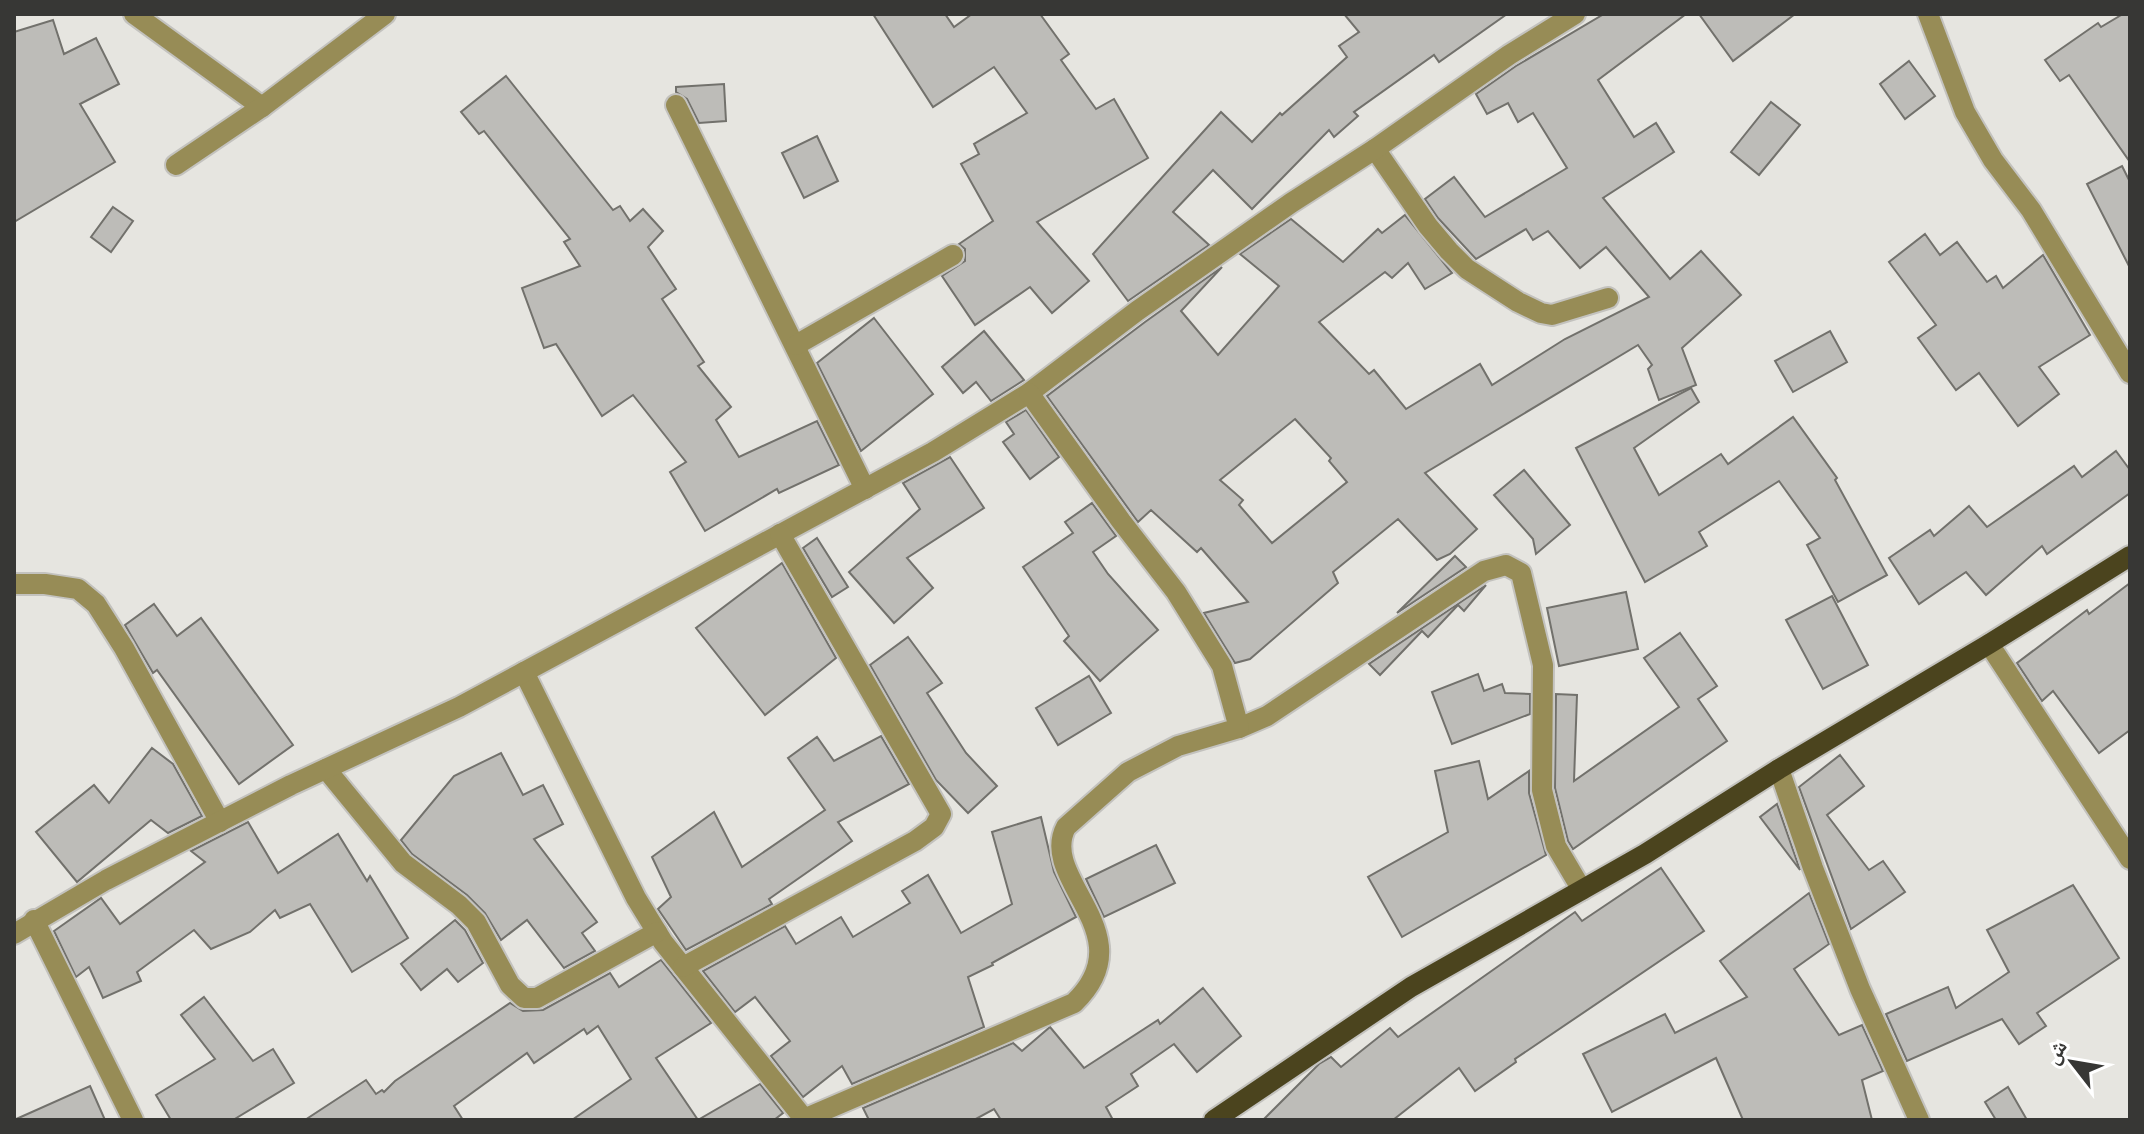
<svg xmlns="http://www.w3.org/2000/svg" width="2144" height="1134" font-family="'Asap Condensed','Noto Naskh Arabic',sans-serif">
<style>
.building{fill:#bdbcb8;stroke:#72716c;stroke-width:2;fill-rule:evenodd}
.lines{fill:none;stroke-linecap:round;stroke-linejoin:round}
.minor-casing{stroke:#c3c2be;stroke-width:24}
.major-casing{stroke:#c3c2be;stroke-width:24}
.minor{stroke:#978c56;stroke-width:20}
.major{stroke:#4b441e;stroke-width:20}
</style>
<rect width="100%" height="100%" fill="#e6e5e0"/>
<g class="building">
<polygon points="873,14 945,14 954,27 972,14 1040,14 1069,54 1061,60 1096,109 1114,99 1148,158 1037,222 1089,281 1052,313 1030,287 975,325 942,276 965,261 965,249 959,244 993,221 961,164 979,154 974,144 1027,113 994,67 933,107"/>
<polygon points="1344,14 1507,14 1439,62 1434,55 1354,112 1358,116 1334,137 1329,130 1252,209 1213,170 1173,212 1209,245 1128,301 1093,254 1221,112 1252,142 1280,113 1282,115 1347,57 1339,46 1359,32"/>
<path d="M1604 14H1686L1598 80 1634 137 1656 123 1674 152 1603 198 1670 279 1701 251 1741 295 1682 348 1696 385 1659 400 1648 369 1652 365 1638 345 1425 473 1477 529 1450 554 1437 560 1398 519 1333 572 1338 583 1250 659 1235 663 1204 613 1248 602 1201 548 1197 552 1151 510 1138 522 1047 396 1145 322 1222 267 1181 311 1218 355 1279 286 1240 254 1291 219 1343 262 1378 229 1382 233 1405 215 1452 273 1425 289 1408 263 1392 278 1385 272 1319 322 1369 374 1374 370 1406 409 1480 364 1492 385 1565 339 1649 297 1606 247 1580 268 1548 231 1533 240 1526 229 1476 259 1438 218 1425 199 1454 177 1485 217 1567 168 1533 113 1518 122 1508 103 1487 114 1476 94 1516 66ZM1295 419 1331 458 1329 461 1347 482 1272 543 1239 505 1243 500 1220 480Z"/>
<polygon points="1699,14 1795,14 1733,61"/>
<polygon points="2123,14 2130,14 2130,162 2069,75 2060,81 2045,60 2098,23 2101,27"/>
<polygon points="53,20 64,54 96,38 119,84 80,104 115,162 14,222 14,32"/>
<polygon points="1909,61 1935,96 1905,119 1880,84"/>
<polygon points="506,76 613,210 620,206 630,221 643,209 663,231 648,247 676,289 662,299 704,362 698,366 731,407 716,420 739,457 817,421 839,465 779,493 777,489 705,531 670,472 686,462 633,395 602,416 556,344 544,348 522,288 580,266 564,242 570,239 484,131 479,134 461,112"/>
<polygon points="724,84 726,121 699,123 687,99 676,92 676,87"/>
<polygon points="1771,102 1800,125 1759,175 1731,152"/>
<polygon points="817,136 838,181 804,198 782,153"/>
<polygon points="2122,166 2130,182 2130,268 2087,184"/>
<polygon points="113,207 133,221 111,252 91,237"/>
<polygon points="1925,234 1940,255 1957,242 1987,282 1996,276 2003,288 2043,255 2090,335 2039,367 2059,394 2018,426 1979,373 1956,390 1918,338 1936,325 1889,262"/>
<polygon points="874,318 933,394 861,451 817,363"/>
<polygon points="984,331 1024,380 991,401 976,382 963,393 942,367"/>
<polygon points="1830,331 1847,362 1793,392 1775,361"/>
<polygon points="1691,388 1699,402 1634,448 1659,495 1721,454 1728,464 1793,417 1837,478 1835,480 1887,575 1838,602 1807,545 1820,538 1779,481 1699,532 1707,546 1645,582 1576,448"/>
<polygon points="1026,410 1059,457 1030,479 1003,442 1014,434 1006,422"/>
<polygon points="2116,451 2130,470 2130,493 2047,554 2042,546 1986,595 1966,572 1919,604 1889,558 1930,530 1934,536 1969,506 1987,527 2074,466 2082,477"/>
<polygon points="950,457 984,508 907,558 933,588 894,623 849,572 920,509 903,483"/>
<polygon points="1524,470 1570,525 1536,554 1533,539 1494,495"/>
<polygon points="1092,503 1116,536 1093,552 1108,574 1158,630 1100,681 1064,641 1069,636 1023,567 1073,533 1065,522"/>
<polygon points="817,538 848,587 832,597 803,548"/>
<polygon points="1455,556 1466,567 1397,613"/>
<polygon points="782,563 836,658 765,715 696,628"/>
<polygon points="2130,583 2130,730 2099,753 2053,691 2042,701 2017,663 2087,610 2089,614"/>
<polygon points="1486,585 1464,611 1458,605 1428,637 1422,631 1380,675 1369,664"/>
<polygon points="1626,592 1638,649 1559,666 1547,608"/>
<polygon points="1832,596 1868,665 1823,689 1786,620"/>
<polygon points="154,604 177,636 201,618 293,745 239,784 157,670 153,673 125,625"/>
<polygon points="1680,633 1717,686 1698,699 1727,741 1573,849 1568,841 1555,788 1556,694 1577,695 1574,781 1679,707 1644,658"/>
<polygon points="908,637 942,683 927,693 966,753 997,786 968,813 936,780 870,665"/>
<polygon points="1478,674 1484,691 1502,684 1505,693 1530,694 1530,714 1452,744 1432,692"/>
<polygon points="1089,676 1111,713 1058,745 1036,708"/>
<polygon points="881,736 909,784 838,822 852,841 769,899 772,904 686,950 658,909 671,897 652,857 714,812 742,867 825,810 788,758 817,737 834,761"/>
<polygon points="152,748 173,764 202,816 168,833 151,820 77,882 36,832 94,785 109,803"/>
<polygon points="501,753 523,795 543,785 563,824 534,839 597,922 582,933 595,951 564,968 527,920 501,940 485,913 467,895 412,854 401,840 454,776"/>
<polygon points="1840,755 1864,786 1827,815 1869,870 1883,861 1905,892 1851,929 1799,787"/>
<polygon points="1479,761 1488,799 1529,771 1529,793 1546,855 1402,937 1368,877 1448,832 1435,771"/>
<polygon points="1777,804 1800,870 1760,817"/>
<polygon points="1041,817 1054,872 1076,917 992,963 993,965 968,977 984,1027 852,1084 842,1066 803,1097 771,1056 790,1041 755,997 735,1012 703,971 785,926 796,944 841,917 853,937 910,903 902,891 928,875 961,933 1012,904 992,832"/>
<polygon points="248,822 278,873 338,834 367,881 370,876 408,938 352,972 310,904 280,918 275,910 250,932 211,949 194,930 137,972 141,981 103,998 89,967 76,977 54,931 101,898 120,924 205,862 191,851"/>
<polygon points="1156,845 1175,883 1104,917 1086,879"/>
<polygon points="1661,868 1704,931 1515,1059 1516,1062 1475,1091 1459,1068 1393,1120 1263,1120 1319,1064 1331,1057 1341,1067 1390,1028 1398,1037 1575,912 1582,921"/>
<polygon points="2073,885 2119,958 2037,1013 2046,1026 2019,1044 2002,1019 1907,1061 1886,1014 1948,987 1956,1008 2009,972 1987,930"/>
<polygon points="1809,893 1829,944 1794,969 1839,1035 1862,1025 1883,1071 1862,1080 1872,1120 1743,1120 1716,1058 1612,1112 1583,1054 1665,1014 1675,1033 1747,997 1720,961"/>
<polygon points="455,920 465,930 483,963 458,982 447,969 421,990 401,964"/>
<polygon points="661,960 711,1023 656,1058 698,1120 572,1120 631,1079 598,1026 587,1034 584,1029 534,1063 527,1053 454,1106 463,1120 305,1120 366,1080 376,1094 382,1090 384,1092 395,1081 510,1003 523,1011 543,1010 610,973 619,987"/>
<polygon points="1203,988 1241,1036 1197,1072 1174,1044 1131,1074 1138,1086 1106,1107 1113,1120 1001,1120 994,1109 974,1120 869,1120 863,1108 1013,1043 1022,1051 1050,1027 1084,1068 1158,1020 1160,1024"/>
<polygon points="204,997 253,1061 273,1049 294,1083 233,1120 171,1120 156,1095 215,1059 181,1015"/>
<polygon points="760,1084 783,1113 774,1120 698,1120"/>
<polygon points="90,1086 105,1120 14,1120"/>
<polygon points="2008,1087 2027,1120 1996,1120 1985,1102"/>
</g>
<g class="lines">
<defs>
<g id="minor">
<polyline points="134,14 262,107"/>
<polyline points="1928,14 1965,112 1993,160 2031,210 2130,373"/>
<polyline points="676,105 865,489"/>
<polyline points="1375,149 1428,226 1449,251 1467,269 1518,302 1541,313 1552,315 1608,298"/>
<polyline points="176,165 262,107 385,14"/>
<polyline points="796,345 953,255"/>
<polyline points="14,584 45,584 78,589 96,604 124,648 220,822"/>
<polyline points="1989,644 2130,859"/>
<polyline points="524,672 636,898 663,942 805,1120"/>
<polyline points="1239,728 1267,716 1484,571 1506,565 1521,573 1543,665 1542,790 1556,846 1582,890"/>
<polyline points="326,769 403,863 459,905 476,922 510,985 524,998 537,998 657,932"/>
<polyline points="1779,769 1813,868 1860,989 1919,1120"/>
<polyline points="34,920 133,1120"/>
<polyline points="14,934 106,880 291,785 459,707 933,452 1029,393 1137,311 1291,203 1375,149 1509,55 1575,14"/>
<polyline points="683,967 915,841 934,827 941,814 780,534"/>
<path d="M804 1119 1074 1003C1146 934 1038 880 1066 827L1128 772 1178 746 1239 728 1222 666 1176 592 1121 521 1029 393"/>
</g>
<polyline id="major" points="1214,1120 1411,987 1645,854 1779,769 1989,644 2130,556"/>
</defs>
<use href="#minor" class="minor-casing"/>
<use href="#major" class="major-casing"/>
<use href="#minor" class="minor"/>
<use href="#major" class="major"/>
</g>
<rect width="2144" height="1134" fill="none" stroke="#373735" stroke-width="32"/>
<g transform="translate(2072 1062) rotate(301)" stroke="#ffffff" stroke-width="6" paint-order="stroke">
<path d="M0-6L14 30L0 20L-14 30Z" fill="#373735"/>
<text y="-12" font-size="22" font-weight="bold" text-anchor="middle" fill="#373735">ش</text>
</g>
</svg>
